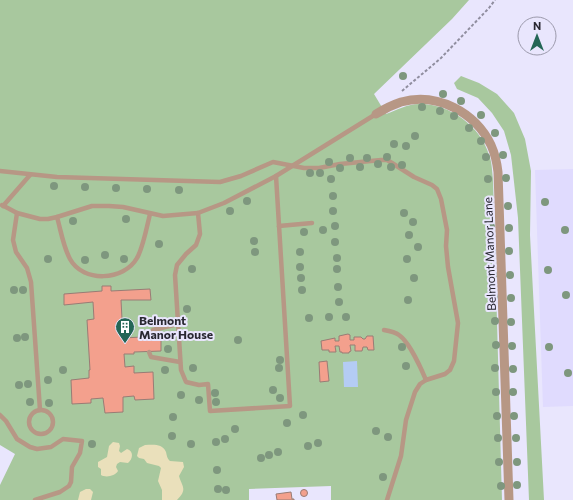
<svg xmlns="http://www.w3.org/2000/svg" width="573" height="500" font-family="Commissioner,sans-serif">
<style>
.built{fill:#e0dbfe}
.green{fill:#a8c89e}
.sand{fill:#eae0bb}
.water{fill:#b4ccf4}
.building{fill:#f3a08d;stroke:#997c75}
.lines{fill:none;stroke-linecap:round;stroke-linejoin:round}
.path{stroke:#908e9f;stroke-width:2;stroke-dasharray:3 2;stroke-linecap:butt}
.service{stroke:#b79785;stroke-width:4.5}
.minor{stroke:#b79785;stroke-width:9}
.tree{fill:#7e977e}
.labels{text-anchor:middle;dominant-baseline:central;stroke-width:4;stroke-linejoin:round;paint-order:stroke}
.street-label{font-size:12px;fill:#292832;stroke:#e9e6fd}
.poi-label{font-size:12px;font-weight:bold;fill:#292832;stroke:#e9e6fd;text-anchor:start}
</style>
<rect width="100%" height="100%" fill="#e9e6fd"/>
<polygon class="built" points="573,169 573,406 543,407 535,170"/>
<g class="green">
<path d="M0 0H469L452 19 374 94 386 114C397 110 408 104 419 104 448 103 481 126 489 155 492 162 492 171 493 179L502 500H331V486L249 489V500H0V485L15 454 0 445Z"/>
<polygon points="461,76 479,83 497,94 514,113 525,139 531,171 530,235 544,500 529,500 518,218 511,155 504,131 492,113 478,98 457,89 454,83"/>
</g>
<g class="sand">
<path d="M113 442 119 443 120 446 119 451 121 453 127 449C134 451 133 459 128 463L120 462 117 464 116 467 118 471C115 476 106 478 101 475V469L98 467V462L107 457 109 446Z"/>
<path d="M145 445C153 445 162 443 166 452 167 456 167 458 170 461L183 462 184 467 179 476C182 487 188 489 177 500H162V490L158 481 161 468 159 466 147 463 144 459 139 458 137 456 139 448Z"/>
<polygon points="86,489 90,489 93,492 91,500 78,500 80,492"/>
</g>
<polygon class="water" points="357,361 358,387 344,387 343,362"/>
<g class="building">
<polygon points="102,286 111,286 111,291 150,289 151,300 121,300 123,338 161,336 161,351 134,352 134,354 124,354 125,367 134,366 134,373 153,372 154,399 135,400 134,396 123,397 123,412 105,413 103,398 91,399 91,403 72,404 71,380 89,378 89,370 90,370 87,320 94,319 93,302 64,305 64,294 102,291"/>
<polygon points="348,334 350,335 350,340 354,340 354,337 361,337 363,339 365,339 367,336 373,336 374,350 368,350 367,347 363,347 362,351 355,351 355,345 350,345 351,351 349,352 349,353 342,353 342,352 340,352 339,346 335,346 336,352 329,352 329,350 322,350 321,341 335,338 335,341 339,341 339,336"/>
<polygon points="327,361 329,381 320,382 319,362"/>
<circle cx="304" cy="493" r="3.5"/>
<polygon points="291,492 292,499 294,499 294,500 277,500 276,494"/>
</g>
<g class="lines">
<polyline class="path" points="402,91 441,58 489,8 495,0"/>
<g class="service">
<polyline points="0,171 57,177 220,182 241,176 273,162 304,168 319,168 340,164 381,160 387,160 392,163 414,177 432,185 437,189 441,199 447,230 446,246 448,267 458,323 454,361 450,370 445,374 426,380 420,384 415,392 406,420 401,456 387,500"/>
<polyline points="2,205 17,213"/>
<polyline points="3,206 30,175"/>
<polyline points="198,213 200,234 196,245 186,254 177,265 175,275 181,370 186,382 199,385 208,384 210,411 290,406 276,176"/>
<path d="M57 217C61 231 63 246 70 259 83 283 124 281 137 258 143 248 147 226 150 214"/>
<polyline points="279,226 312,223"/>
<path d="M384 330C390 331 395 332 399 335 409 342 421 368 426 380"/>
<polyline points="148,337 153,330 178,324"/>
<polyline points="149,352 151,357 180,362"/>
<circle cx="41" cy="422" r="12"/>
<polyline points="40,410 31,282 27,268 16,252 13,240 17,213 40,219 48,219 57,217 92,206 109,206 123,207 163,216 198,213 224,203 276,176 376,114"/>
<polyline points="0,415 6,421 17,439 30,447 37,449 51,447 63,439 82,441 80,453 72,467 71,482 69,486 60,492 35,500"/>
</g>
<path class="minor" d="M376 114C384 109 392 105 401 102 437 92 475 112 491 145 495 154 497 163 498 172L509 500"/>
</g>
<g class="tree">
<circle cx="403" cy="76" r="4"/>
<circle cx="443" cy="94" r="4"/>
<circle cx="461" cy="101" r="4"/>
<circle cx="422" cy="107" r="4"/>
<circle cx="440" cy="111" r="4"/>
<circle cx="481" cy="115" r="4"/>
<circle cx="454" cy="116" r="4"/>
<circle cx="469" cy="128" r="4"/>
<circle cx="495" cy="133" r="4"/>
<circle cx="415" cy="136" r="4"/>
<circle cx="481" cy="141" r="4"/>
<circle cx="394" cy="144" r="4"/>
<circle cx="406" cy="146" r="4"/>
<circle cx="503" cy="155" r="4"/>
<circle cx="387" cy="157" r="4"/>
<circle cx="486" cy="157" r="4"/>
<circle cx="350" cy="158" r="4"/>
<circle cx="367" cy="158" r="4"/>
<circle cx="329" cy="162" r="4"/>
<circle cx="378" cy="164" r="4"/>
<circle cx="402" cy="165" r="4"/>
<circle cx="360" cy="167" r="4"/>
<circle cx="391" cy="167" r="4"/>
<circle cx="340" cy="168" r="4"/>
<circle cx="310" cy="173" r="4"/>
<circle cx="320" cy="173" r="4"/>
<circle cx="506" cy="178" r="4"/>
<circle cx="331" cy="179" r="4"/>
<circle cx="488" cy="179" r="4"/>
<circle cx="54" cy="186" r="4"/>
<circle cx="85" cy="187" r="4"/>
<circle cx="116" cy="188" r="4"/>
<circle cx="147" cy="189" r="4"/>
<circle cx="179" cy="190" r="4"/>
<circle cx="333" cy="196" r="4"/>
<circle cx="247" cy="201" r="4"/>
<circle cx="545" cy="202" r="4"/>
<circle cx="490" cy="204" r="4"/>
<circle cx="508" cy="206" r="4"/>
<circle cx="230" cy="211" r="4"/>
<circle cx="333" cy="211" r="4"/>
<circle cx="404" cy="213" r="4"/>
<circle cx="126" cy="219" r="4"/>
<circle cx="73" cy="221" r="4"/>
<circle cx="413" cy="222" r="4"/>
<circle cx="335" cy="226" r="4"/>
<circle cx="491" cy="227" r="4"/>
<circle cx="509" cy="228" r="4"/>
<circle cx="323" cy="230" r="4"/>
<circle cx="565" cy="230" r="4"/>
<circle cx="304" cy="232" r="4"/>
<circle cx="409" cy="235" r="4"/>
<circle cx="254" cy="241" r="4"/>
<circle cx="335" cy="242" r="4"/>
<circle cx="159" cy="244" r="4"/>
<circle cx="418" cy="247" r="4"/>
<circle cx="492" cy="251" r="4"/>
<circle cx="509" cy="251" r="4"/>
<circle cx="255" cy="252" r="4"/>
<circle cx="300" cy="252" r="4"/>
<circle cx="105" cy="255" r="4"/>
<circle cx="337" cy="258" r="4"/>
<circle cx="48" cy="259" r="4"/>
<circle cx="124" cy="259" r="4"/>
<circle cx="407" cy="259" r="4"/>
<circle cx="85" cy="260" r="4"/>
<circle cx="300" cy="267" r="4"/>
<circle cx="192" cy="269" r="4"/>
<circle cx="337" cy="269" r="4"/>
<circle cx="548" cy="270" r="4"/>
<circle cx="493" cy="275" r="4"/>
<circle cx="510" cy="275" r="4"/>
<circle cx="301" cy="278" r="4"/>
<circle cx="414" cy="278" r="4"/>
<circle cx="338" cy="287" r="4"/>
<circle cx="14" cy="290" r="4"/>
<circle cx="23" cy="290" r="4"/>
<circle cx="302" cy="290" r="4"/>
<circle cx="566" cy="295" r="4"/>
<circle cx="494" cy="297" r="4"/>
<circle cx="511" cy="298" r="4"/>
<circle cx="408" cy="300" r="4"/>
<circle cx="339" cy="302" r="4"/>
<circle cx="187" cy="309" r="4"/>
<circle cx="329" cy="317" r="4"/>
<circle cx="346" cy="317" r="4"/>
<circle cx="309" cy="318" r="4"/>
<circle cx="495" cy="321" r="4"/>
<circle cx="511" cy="322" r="4"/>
<circle cx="25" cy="337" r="4"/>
<circle cx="168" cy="337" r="4"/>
<circle cx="17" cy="338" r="4"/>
<circle cx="238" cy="340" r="4"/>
<circle cx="496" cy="345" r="4"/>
<circle cx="512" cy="346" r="4"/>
<circle cx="402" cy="347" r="4"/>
<circle cx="549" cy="347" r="4"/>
<circle cx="168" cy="349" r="4"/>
<circle cx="280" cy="360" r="4"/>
<circle cx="406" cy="366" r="4"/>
<circle cx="193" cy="368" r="4"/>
<circle cx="279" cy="368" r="4"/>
<circle cx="495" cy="368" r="4"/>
<circle cx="513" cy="369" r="4"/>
<circle cx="63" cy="370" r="4"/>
<circle cx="165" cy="370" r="4"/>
<circle cx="568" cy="373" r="4"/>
<circle cx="48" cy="380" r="4"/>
<circle cx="28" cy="384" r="4"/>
<circle cx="19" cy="385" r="4"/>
<circle cx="273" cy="390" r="4"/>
<circle cx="496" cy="392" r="4"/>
<circle cx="513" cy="392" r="4"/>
<circle cx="215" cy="393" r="4"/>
<circle cx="181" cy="395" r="4"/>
<circle cx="280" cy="398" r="4"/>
<circle cx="199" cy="400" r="4"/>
<circle cx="30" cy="402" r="4"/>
<circle cx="216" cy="402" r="4"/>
<circle cx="49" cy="403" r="4"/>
<circle cx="303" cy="415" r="4"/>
<circle cx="497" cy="416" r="4"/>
<circle cx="514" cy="416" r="4"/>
<circle cx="173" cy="417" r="4"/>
<circle cx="287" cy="423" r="4"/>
<circle cx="235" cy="429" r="4"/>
<circle cx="376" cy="431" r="4"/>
<circle cx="172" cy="436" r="4"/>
<circle cx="388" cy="437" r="4"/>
<circle cx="498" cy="438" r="4"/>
<circle cx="516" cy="438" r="4"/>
<circle cx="225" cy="439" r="4"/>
<circle cx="216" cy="442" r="4"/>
<circle cx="318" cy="443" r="4"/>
<circle cx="92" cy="444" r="4"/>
<circle cx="191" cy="444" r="4"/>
<circle cx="308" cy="446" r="4"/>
<circle cx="278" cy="452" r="4"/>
<circle cx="269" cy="455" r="4"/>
<circle cx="261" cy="458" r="4"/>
<circle cx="499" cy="462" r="4"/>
<circle cx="517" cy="462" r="4"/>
<circle cx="217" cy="470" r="4"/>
<circle cx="383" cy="477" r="4"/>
<circle cx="517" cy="485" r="4"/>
<circle cx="501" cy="486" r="4"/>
<circle cx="218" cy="489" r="4"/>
<circle cx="226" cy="490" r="4"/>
</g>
<defs>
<symbol id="building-pin" viewBox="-11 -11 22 30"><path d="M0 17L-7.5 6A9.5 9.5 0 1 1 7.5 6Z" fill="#246656" stroke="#e9e6fd"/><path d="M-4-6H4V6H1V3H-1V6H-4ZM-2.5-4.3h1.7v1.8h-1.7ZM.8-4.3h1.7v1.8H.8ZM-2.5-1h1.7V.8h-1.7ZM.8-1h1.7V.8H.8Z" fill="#fff"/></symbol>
</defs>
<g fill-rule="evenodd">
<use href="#building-pin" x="114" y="316" width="22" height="30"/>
</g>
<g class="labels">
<g class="street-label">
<text transform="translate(489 254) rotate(-92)">Belmont Manor Lane</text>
</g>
<g class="poi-label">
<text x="139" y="320">Belmont<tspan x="139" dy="14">Manor House</tspan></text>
</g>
</g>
<g transform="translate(537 36)"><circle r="19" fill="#e9e6fd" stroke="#9c9aac"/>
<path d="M0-3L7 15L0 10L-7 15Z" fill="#246656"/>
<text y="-6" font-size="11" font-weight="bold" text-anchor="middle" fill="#292832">N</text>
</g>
</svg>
